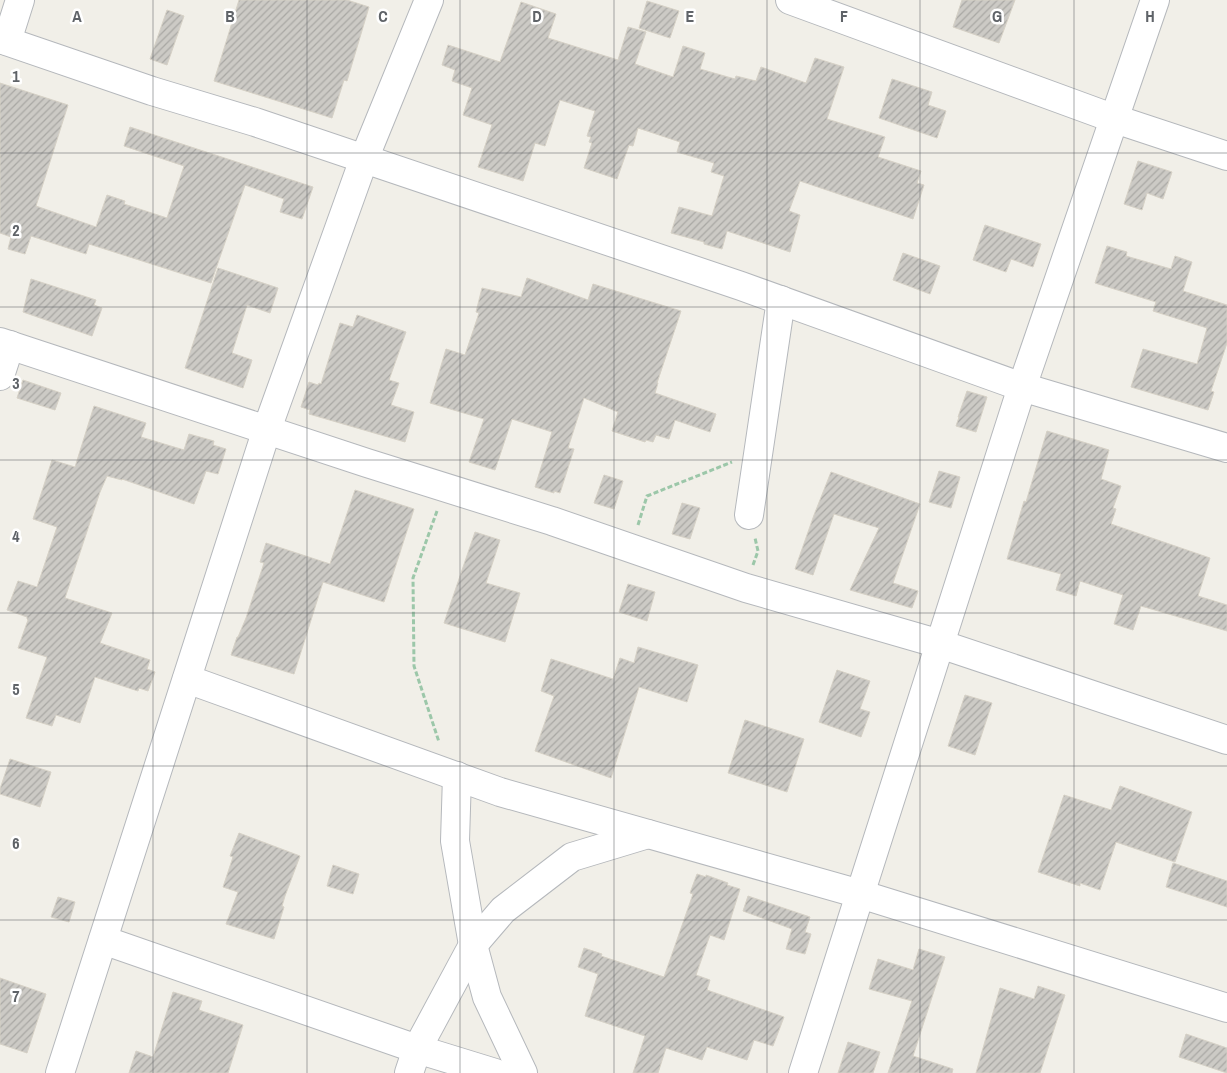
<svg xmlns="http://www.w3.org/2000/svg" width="1227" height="1073" font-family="'Archivo Narrow',sans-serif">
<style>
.building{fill:url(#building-hatch);stroke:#d6d1c6}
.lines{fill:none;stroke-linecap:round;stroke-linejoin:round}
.minor-casing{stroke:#b5b8bc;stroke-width:30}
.path{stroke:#9cc7a9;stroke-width:3;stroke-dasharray:5 2.5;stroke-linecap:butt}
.minor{stroke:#fff;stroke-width:28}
.grid{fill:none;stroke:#5f6368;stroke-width:1;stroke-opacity:0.55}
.grid-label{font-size:16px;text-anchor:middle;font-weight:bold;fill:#5f6368;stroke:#fff;stroke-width:5;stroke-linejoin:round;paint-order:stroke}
</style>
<defs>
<pattern id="building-hatch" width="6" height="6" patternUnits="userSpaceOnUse" patternTransform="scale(1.25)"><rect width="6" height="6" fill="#cccac5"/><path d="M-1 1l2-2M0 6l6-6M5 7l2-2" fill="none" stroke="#a9a8a4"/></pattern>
</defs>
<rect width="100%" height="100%" fill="#f1efe8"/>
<g class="building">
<polygon points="239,0 347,0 369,7 347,81 344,80 332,118 214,81"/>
<polygon points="962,0 1015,0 999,43 953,27"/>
<polygon points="647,1 679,11 670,38 639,28"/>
<polygon points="521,2 556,14 548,38 618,60 628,27 646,32 635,64 673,77 683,46 705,53 700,69 735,79 736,76 756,81 761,67 806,83 815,58 844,67 827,119 885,137 878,157 921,171 917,183 924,185 913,219 800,181 789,211 800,215 790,252 727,231 722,249 704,244 704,242 671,233 679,207 712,216 724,176 711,172 714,163 677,152 680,142 638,128 633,146 629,145 617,179 584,168 592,143 589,142 591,137 587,136 595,111 560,100 545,146 535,143 523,181 478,167 492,125 463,115 472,88 452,81 455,70 442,65 448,45 500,62"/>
<polygon points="167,10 184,16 167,65 150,59"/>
<polygon points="892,79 932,92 928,105 946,111 937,138 879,118"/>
<polygon points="0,83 68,105 36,206 96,227 107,195 125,201 124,204 167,218 184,166 124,146 130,127 313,187 302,219 280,212 284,199 245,185 211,283 89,244 86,254 31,236 25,254 8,249 11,237 0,233"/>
<polygon points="1138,161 1172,172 1163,199 1147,193 1142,210 1124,204"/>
<polygon points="985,225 1041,244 1033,267 1011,259 1006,272 973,260"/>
<polygon points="1107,246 1127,252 1126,256 1171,269 1175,256 1192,262 1183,291 1227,305 1227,343 1211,391 1214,392 1208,410 1131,387 1143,349 1197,364 1207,328 1153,311 1156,302 1095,283"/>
<polygon points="903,253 940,266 930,294 893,280"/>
<polygon points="218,268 278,288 270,313 247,305 232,353 252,360 243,388 185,368"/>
<polygon points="527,278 588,300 593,284 681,311 657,383 658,383 655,393 716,414 710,432 675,420 669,439 656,435 653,442 646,440 645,442 612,431 618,412 584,398 568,448 574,449 560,493 554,491 554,493 535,487 552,432 512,419 495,470 469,462 484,419 430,403 446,349 465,355 479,313 476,312 482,288 521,297"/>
<polygon points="31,279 96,300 94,305 102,308 92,336 23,312"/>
<polygon points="357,315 406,332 389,380 399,383 391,405 414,412 405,442 309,414 310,410 301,407 309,382 318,385 319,383 321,384 340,323 353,327"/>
<polygon points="23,380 61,393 55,410 17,398"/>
<polygon points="967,391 987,397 976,432 956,426 959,417 958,417"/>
<polygon points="94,406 146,423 141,437 184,450 189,434 214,441 213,445 226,449 218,474 206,471 194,504 122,479 122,480 107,476 100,492 65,598 112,613 100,643 150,660 147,669 155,672 148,691 139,688 138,691 95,677 80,723 56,715 52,726 26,718 47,657 18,648 28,620 27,619 27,617 7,610 18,581 37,587 57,527 33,519 52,460 75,467"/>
<polygon points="1047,431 1109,450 1101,479 1121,486 1113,508 1116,509 1111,524 1210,558 1198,596 1227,605 1227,631 1141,606 1133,630 1114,624 1123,595 1080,581 1076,596 1056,590 1061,574 1007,559 1024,501 1026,502"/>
<polygon points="939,471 960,477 951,508 929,502"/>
<polygon points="831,472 920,504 893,583 918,591 912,608 850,590 879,528 834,514 813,575 795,569 814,515"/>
<polygon points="604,475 623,481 614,509 594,503"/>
<polygon points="355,490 414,509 384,602 323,582 294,674 231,655 237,637 238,637 246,618 264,563 260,562 266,543 330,564"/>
<polygon points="682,503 700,508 690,539 672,534"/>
<polygon points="475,532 500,540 486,583 520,593 505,642 444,623"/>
<polygon points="628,584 655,592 647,621 619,612"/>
<polygon points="638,647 698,665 687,702 639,687 611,778 535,751 554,696 541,691 551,659 613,679 620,658 634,663"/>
<polygon points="837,670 870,681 860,709 870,712 861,737 819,722"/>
<polygon points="965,695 992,703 975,755 948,746"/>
<polygon points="745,720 804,739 787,792 728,773"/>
<polygon points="10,759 51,772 40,807 0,794 0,789"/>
<polygon points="1120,786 1192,812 1175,862 1116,842 1100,890 1080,883 1080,886 1038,872 1064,795 1111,810"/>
<polygon points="239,833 300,856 285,896 282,906 284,907 274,939 226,924 238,892 223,887 233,857 230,856"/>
<polygon points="1173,863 1227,881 1227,907 1166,887"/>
<polygon points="333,865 359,874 353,894 327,886"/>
<polygon points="697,874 706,877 706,875 728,883 727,885 740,889 724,940 710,935 696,975 710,980 707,990 784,1017 773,1046 754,1040 747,1060 707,1047 702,1060 666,1048 658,1073 633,1073 645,1036 585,1016 598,974 578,967 584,948 602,954 601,956 664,977 693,894 690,893"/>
<polygon points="748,896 810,917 805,932 811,934 805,954 786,949 792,929 743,911"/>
<polygon points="58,897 75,902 69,922 51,917"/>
<polygon points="919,949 945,957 913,1056 953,1069 952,1073 888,1073 912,1001 869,989 878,959 913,970"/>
<polygon points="0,978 46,994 27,1053 0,1044"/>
<polygon points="1038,986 1065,995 1040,1073 976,1073 1000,988 1034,999"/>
<polygon points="173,992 202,1001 199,1010 243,1025 228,1073 129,1073 136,1051 153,1057"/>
<polygon points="1186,1034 1227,1048 1227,1073 1179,1057"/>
<polygon points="848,1042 880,1052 873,1073 838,1073"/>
</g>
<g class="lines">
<defs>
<g id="minor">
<polyline points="790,0 1115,119 1227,156"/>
<polyline points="0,39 152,91 255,122 741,286 1022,387 1227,448"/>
<polyline points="7,41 20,0"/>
<polyline points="0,342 367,463 552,521 746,588 940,644 1227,740"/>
<polyline points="0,376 10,345"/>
<polyline points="749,515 781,300"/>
<polyline points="187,679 500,792 860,894 1227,1008"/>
<polyline points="457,776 455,841 473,945 487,997 523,1073"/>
<polyline points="103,940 417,1049 495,1073"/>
<polyline points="60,1073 267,429 364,159 429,0"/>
<polyline points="409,1073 417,1049 473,945 503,910 572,857 648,834"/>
<polyline points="803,1073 1022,387 1155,0"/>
</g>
</defs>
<use href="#minor" class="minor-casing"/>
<g class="path">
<polyline points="437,511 413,578 414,666 439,742"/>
<polyline points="638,525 647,496 732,462"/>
<polyline points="753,565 758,551 755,538"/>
</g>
<use href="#minor" class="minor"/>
</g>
<path class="grid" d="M153 0V1073M307 0V1073M460 0V1073M614 0V1073M767 0V1073M920 0V1073M1074 0V1073M0 153H1227M0 307H1227M0 460H1227M0 613H1227M0 766H1227M0 920H1227"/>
<g class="grid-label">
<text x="77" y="22">A</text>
<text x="230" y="22">B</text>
<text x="383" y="22">C</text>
<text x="537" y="22">D</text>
<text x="690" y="22">E</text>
<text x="844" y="22">F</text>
<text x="997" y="22">G</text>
<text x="1150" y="22">H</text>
<text x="16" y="82">1</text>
<text x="16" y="236">2</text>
<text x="16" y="389">3</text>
<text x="16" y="542">4</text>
<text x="16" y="695">5</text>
<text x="16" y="849">6</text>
<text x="16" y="1002">7</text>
</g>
</svg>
